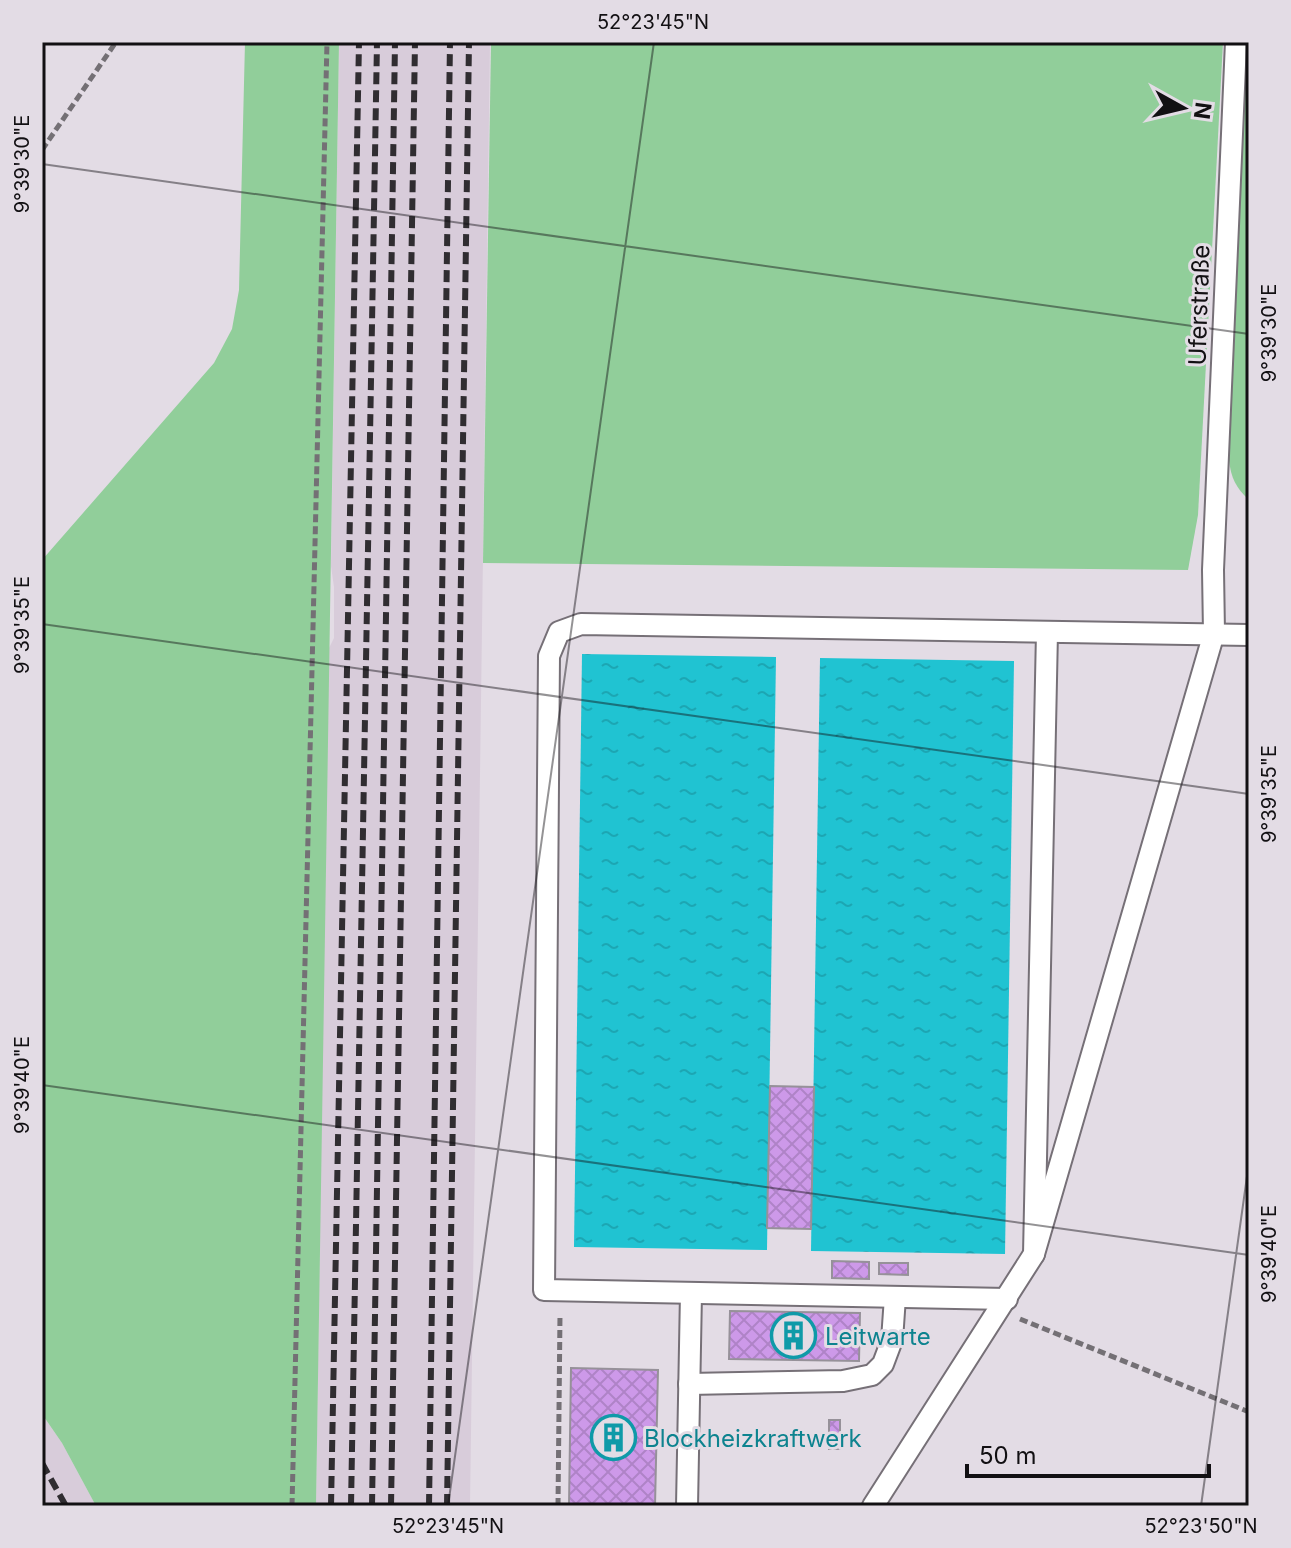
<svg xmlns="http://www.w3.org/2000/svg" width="1291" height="1548" font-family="Inter,sans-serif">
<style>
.built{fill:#d8ccda}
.grass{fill:#91ce9a}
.water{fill:url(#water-ripples)}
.building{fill:url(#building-cross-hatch);stroke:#969199;stroke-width:2}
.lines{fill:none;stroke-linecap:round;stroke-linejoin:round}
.lane-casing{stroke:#767077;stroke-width:24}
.path{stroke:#747075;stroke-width:5;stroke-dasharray:8 4;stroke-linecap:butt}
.lane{stroke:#fff;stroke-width:20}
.rail{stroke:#302d31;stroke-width:6;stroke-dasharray:12 6;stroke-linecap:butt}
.ticks{fill:none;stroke:#121013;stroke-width:2;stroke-opacity:0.45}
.labels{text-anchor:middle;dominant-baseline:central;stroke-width:6;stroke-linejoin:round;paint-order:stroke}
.street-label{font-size:24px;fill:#121013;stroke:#e3dce5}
.culture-label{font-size:24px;fill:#0d838f;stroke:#e3dce5;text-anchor:start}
.neatline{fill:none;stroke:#121013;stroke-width:3}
.ticks-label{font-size:20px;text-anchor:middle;fill:#121013}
</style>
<defs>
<pattern id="water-ripples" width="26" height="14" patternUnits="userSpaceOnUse" patternTransform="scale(2)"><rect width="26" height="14" fill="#20c3d2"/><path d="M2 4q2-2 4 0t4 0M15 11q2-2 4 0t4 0" fill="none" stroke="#1ca6b3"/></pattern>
<pattern id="building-cross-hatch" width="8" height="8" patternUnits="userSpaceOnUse" patternTransform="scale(2)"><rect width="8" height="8" fill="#cd99e9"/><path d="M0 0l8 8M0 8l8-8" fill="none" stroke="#af83c7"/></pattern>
</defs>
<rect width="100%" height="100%" fill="#e3dce5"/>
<g class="built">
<polygon points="339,42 490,42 470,1506 316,1506 328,650 334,638 334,587 331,566"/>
<polygon points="42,1414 62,1443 96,1506 42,1506"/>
</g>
<g class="grass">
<polygon points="245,42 339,42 316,1506 96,1506 62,1443 42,1414 42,560 214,363 232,329 239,290"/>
<polygon points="491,42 1223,42 1198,515 1188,570 483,563"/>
<path d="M1247 42H1249V500C1236 488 1231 478 1229 460Z"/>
</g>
<g class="water">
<polygon points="582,654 776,657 767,1250 574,1247"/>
<polygon points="820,658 1014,661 1005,1254 811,1251"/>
</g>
<g class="building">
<polygon points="770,1086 814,1087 811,1229 767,1228"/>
<polygon points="832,1261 869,1262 869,1279 832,1278"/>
<polygon points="879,1263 908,1263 908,1275 879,1274"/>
<polygon points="730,1311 860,1313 859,1361 729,1359"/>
<polygon points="571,1368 658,1370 655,1506 569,1506"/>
<rect x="829" y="1420" width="11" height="29"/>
</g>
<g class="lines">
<defs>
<g id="lane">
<polyline points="1034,1254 1214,633 1213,570 1236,42"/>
<polyline points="1007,1299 544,1290 549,656 559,632 581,624 1249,635"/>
<polyline points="689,1384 843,1381 872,1375 883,1364 892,1340 895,1297"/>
<polyline points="687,1506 691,1293"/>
<polyline points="873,1506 1034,1254 1047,632"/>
</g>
</defs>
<use href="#lane" class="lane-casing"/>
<g class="path">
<polyline points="42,150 116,42"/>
<polyline points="1020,1319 1249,1412"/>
<polyline points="292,1506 327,42"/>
<polyline points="558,1506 560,1315"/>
</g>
<use href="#lane" class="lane"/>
<g class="rail">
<polyline points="42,1463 66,1506"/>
<polyline points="331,1506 359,42"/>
<polyline points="351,1506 377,42"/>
<polyline points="372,1506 395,42"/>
<polyline points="391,1506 415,42"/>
<polyline points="429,1506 450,42"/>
<polyline points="447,1506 469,42"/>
</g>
</g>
<path class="ticks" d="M42 164 1249 334M42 624 1249 794M42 1085 1249 1255M448 1506 654 42M1201 1506 1249 1162"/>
<defs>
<symbol id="building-ring" viewBox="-11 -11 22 22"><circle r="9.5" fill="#e3dce5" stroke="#0f9aa8" stroke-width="1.5"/><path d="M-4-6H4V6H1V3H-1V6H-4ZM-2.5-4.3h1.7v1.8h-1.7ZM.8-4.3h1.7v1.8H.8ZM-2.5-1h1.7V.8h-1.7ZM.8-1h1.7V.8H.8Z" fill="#0f9aa8"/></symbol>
</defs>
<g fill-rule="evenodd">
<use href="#building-ring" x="768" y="1310" width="51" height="51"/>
<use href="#building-ring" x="588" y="1412" width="51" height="51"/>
</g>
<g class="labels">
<g class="street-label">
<text transform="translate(1199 305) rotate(-88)">Uferstraße</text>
</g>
<g class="culture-label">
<text x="825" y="1336">Leitwarte</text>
<text x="644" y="1438">Blockheizkraftwerk</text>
</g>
</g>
<rect width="1291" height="1548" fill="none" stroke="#e3dce5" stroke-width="88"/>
<g transform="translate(1183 108) rotate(98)" stroke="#e3dce5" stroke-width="6" paint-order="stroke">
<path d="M0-6L14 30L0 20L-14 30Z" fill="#121013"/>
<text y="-12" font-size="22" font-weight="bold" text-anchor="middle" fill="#121013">N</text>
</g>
<path d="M967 1464v12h242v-12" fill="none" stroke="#121013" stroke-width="4"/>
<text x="979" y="1464" font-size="24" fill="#121013" stroke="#e3dce5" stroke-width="6" paint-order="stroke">50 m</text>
<rect x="44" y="44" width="1203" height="1460" class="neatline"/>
<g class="ticks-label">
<text x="653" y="29">52°23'45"N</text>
<text transform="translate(22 164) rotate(-90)" y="7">9°39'30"E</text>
<text transform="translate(1269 333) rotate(-90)" y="7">9°39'30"E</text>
<text transform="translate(22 625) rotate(-90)" y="7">9°39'35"E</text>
<text transform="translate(1269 794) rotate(-90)" y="7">9°39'35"E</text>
<text transform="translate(22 1085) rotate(-90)" y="7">9°39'40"E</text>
<text transform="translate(1269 1254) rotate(-90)" y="7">9°39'40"E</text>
<text x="448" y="1533">52°23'45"N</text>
<text x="1201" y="1533">52°23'50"N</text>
</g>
</svg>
